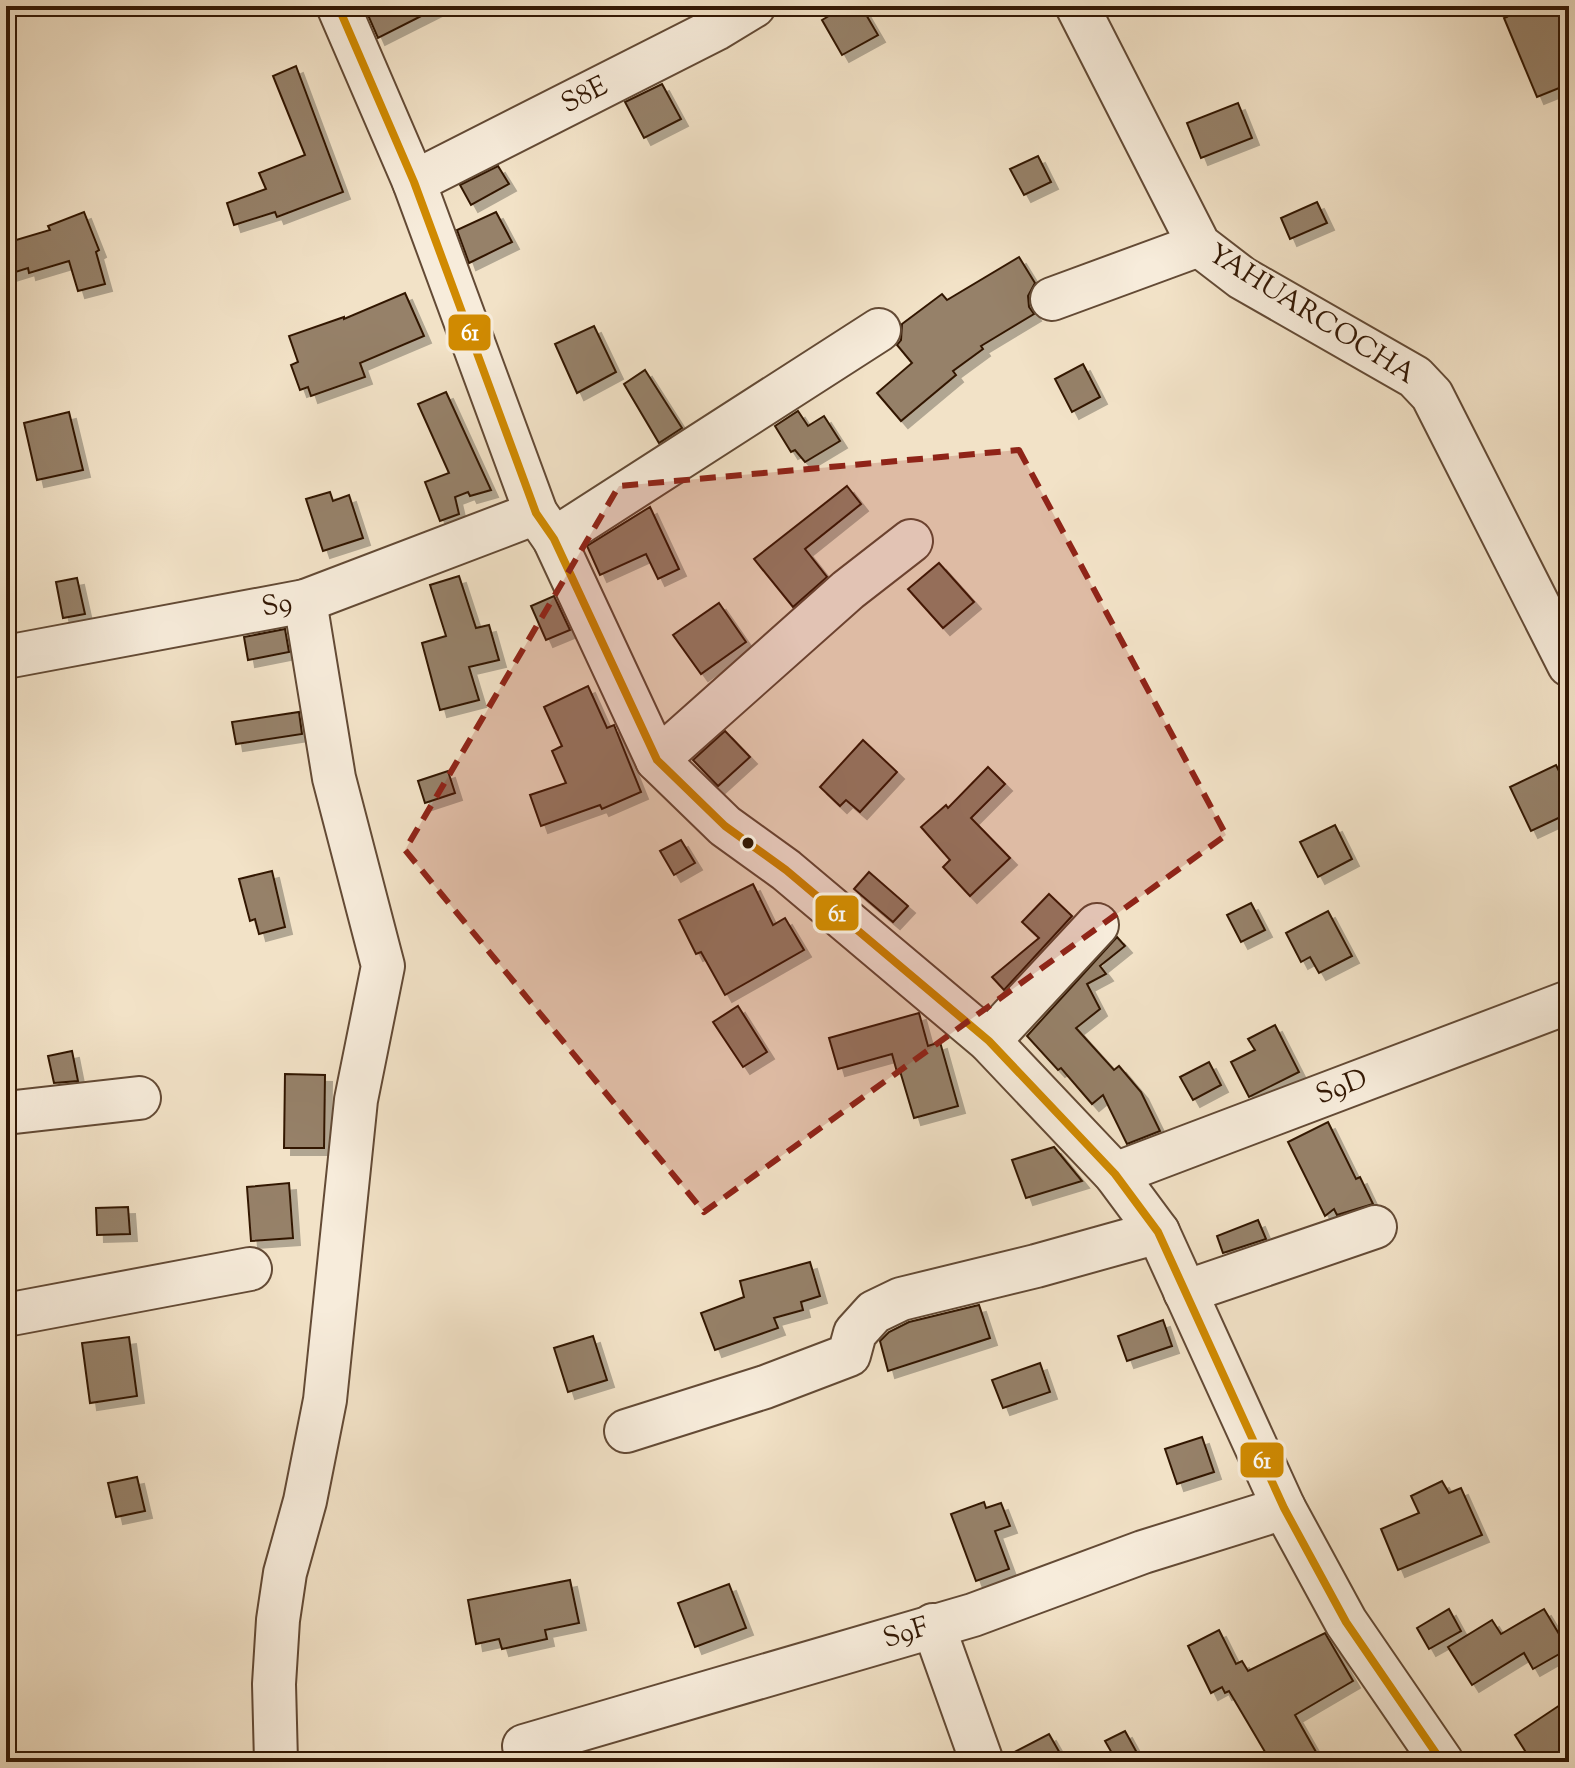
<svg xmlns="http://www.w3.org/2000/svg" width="1575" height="1768" font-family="'Sorts Mill Goudy',serif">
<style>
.building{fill:#968169;stroke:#331804;stroke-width:2;filter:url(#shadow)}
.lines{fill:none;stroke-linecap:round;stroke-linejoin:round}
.minor-casing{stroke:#634a35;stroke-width:46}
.minor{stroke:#f7ecdb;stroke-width:42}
.bus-1-casing{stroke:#f7ecdb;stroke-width:14}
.bus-1{stroke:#d08a01;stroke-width:8}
.marked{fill:#8f2418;fill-opacity:0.2;stroke:#8f2418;stroke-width:6;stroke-dasharray:16 10;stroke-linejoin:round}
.bus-dot{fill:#331804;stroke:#f7ecdb;stroke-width:3}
.labels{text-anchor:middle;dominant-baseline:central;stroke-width:7;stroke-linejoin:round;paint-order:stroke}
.street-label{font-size:28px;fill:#331804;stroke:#f7ecdb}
.line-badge{stroke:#f7ecdb;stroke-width:3}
.badge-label{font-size:22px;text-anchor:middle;font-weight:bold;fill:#fff}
</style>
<defs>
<filter id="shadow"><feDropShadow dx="7" dy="7" stdDeviation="0" flood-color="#0004"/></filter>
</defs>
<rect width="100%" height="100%" fill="#f2e2c7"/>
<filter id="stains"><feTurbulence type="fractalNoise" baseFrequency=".0025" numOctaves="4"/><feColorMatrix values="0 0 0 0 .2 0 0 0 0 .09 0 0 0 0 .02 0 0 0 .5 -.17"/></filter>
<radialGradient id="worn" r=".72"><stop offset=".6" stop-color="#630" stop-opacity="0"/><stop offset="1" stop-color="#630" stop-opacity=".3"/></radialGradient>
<g class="building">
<polygon points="364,6 441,6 378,38"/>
<polygon points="846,6 861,6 878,35 842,55 822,20"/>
<polygon points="1503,6 1569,6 1569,84 1537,97 1504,18 1507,17"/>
<polygon points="296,66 343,192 277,217 275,212 234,225 227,203 266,189 259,173 305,155 273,76"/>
<polygon points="662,84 681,119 644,138 625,102"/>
<polygon points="1238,103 1252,138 1201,158 1187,123"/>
<polygon points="1038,156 1051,182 1024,195 1010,169"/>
<polygon points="498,166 509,184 471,205 460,185"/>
<polygon points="1317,202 1327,223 1290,239 1281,218"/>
<polygon points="84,212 99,250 96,252 105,284 78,291 69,261 29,273 28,268 6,275 6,243 50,230 48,226"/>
<polygon points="496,212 512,242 469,263 457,230"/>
<polygon points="1019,257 1035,283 1028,296 1029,307 1034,314 981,346 983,349 953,371 956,375 901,421 877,393 912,363 897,345 901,340 902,324 942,294 947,300"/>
<polygon points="405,293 424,336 360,363 365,377 311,396 308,387 300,390 291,365 298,362 289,336 344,317 344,319"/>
<polygon points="594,326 616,372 577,393 555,344"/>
<polygon points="1083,364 1100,397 1072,412 1055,379"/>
<polygon points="645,370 682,428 659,443 624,384"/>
<polygon points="446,392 491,490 470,496 468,492 455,497 459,514 440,521 425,482 449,473 418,404"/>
<polygon points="798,411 808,426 824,416 840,441 805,462 795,450 791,452 775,426"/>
<polygon points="69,412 83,470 37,480 24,423"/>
<polygon points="847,486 861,504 805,549 827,577 793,607 754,559"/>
<polygon points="330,492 333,501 349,495 363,538 323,551 306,499"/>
<polygon points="650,507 679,569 658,579 646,554 600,575 587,546"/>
<polygon points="939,563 974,602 943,628 908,589"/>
<polygon points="459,576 476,628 489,625 499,660 469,667 479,700 440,710 422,643 446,636 430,585"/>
<polygon points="77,578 85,614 63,618 56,582"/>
<polygon points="554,596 570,630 546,640 531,606"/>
<polygon points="719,603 746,642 701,674 673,635"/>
<polygon points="285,629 289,652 248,660 244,637"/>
<polygon points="588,686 607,728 614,725 641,792 602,809 600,805 541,826 530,795 566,783 552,751 562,746 544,707"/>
<polygon points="299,712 302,734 236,744 232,722"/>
<polygon points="725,731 750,757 718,786 693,760"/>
<polygon points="863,740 897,772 860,812 846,800 840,806 820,787"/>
<polygon points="1556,765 1569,791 1569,813 1531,831 1510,787"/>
<polygon points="988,767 1005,784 971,818 1010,858 970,896 943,867 950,860 921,827 946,805 948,808"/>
<polygon points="448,771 455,793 425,803 418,781"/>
<polygon points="1335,825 1352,859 1318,877 1300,842"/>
<polygon points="681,840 695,863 674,875 660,851"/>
<polygon points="272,871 285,927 259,934 255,919 250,921 239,879"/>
<polygon points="869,872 908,906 893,922 854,889"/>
<polygon points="753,884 773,925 785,918 804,950 725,995 701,952 696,954 679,920"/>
<polygon points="1049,894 1072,916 1004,990 992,977 1039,938 1022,922"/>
<polygon points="1251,903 1265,930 1241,942 1227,915"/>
<polygon points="1328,911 1352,956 1319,973 1310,957 1301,962 1286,933"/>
<polygon points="1117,937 1125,946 1100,966 1106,974 1087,984 1100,1009 1076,1028 1114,1070 1119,1066 1141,1092 1160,1131 1127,1144 1103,1095 1092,1104 1061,1068 1058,1070 1027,1036"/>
<polygon points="738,1006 767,1052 743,1067 713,1022"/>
<polygon points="919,1013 928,1046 940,1042 958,1106 914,1118 900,1071 897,1072 892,1054 838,1069 829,1038"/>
<polygon points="1275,1025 1299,1072 1249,1097 1231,1062 1255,1050 1248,1039"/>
<polygon points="72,1051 78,1081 54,1083 48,1056"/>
<polygon points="1209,1062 1221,1085 1193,1100 1180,1077"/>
<polygon points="285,1074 325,1075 324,1148 284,1148"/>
<polygon points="1328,1122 1356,1179 1360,1177 1373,1204 1337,1215 1334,1209 1325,1216 1288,1142"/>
<polygon points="1054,1147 1082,1181 1026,1198 1012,1160"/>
<polygon points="289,1183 293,1238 251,1241 247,1187"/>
<polygon points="128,1207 130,1234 97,1235 96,1208"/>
<polygon points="1258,1220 1266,1239 1223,1253 1217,1236"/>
<polygon points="810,1262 820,1296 801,1302 803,1310 774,1318 778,1328 715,1350 701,1313 744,1297 740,1281"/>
<polygon points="979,1305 990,1338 888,1371 880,1341 889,1332 909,1322"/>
<polygon points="1163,1320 1172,1346 1127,1361 1118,1336"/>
<polygon points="593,1336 607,1380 568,1392 554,1348"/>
<polygon points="129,1337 137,1396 90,1403 82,1343"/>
<polygon points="1040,1363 1050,1392 1003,1408 992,1380"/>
<polygon points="1202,1437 1214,1472 1177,1484 1165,1449"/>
<polygon points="137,1477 145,1511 116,1517 108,1483"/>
<polygon points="1442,1481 1449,1493 1461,1488 1482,1535 1398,1570 1381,1529 1419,1513 1411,1496"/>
<polygon points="984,1502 986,1508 1001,1503 1010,1526 995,1531 1009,1569 976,1581 951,1514"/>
<polygon points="570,1580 579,1623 545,1630 547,1639 502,1649 499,1639 476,1644 468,1600"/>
<polygon points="729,1584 746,1628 695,1647 678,1603"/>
<polygon points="1449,1609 1461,1631 1429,1649 1417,1628"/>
<polygon points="1544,1609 1568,1649 1533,1669 1524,1653 1472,1685 1448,1647 1492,1620 1501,1634"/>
<polygon points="1219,1630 1236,1664 1242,1661 1248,1671 1325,1633 1353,1681 1295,1715 1316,1752 1299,1762 1271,1762 1229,1691 1225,1693 1222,1687 1211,1693 1188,1646"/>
<polygon points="1569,1699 1569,1750 1550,1762 1532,1762 1515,1735"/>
<polygon points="1125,1731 1142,1762 1117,1762 1105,1741"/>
<polygon points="1049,1734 1065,1762 1005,1762 1005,1757"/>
</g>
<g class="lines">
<defs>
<g id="minor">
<polyline points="338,6 414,182 536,513 554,539 657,760 725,826 786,870 989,1041 1115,1174 1158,1232 1284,1508 1346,1622 1442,1762"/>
<polyline points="1077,6 1199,245 1242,278 1415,377 1432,395 1569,665"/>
<polyline points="414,182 716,29 754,6"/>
<polyline points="1052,299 1199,245"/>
<polyline points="554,539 879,330"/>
<polyline points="6,657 305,601 536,513"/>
<polyline points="657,760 848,590 911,541"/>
<polyline points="989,1041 1097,925"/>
<polyline points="6,1113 139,1098"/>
<polyline points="1115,1174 1569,1002"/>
<polyline points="1185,1292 1375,1227"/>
<polyline points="6,1315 250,1269"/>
<polyline points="626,1431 765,1387 849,1355 855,1333 874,1312 901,1299 1036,1266 1158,1232"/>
<polyline points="933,1625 982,1762"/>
<polyline points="524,1746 973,1615 1143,1552 1284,1508"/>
<polyline points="276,1762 274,1684 278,1620 285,1573 305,1501 325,1400 356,1100 383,966 334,778 305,601"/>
</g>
</defs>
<use href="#minor" class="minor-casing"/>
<use href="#minor" class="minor"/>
<defs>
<polyline id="bus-1" points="338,6 414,182 536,513 554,539 657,760 725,826 786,870 989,1041 1115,1174 1158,1232 1284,1508 1346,1622 1442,1762"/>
</defs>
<use href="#bus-1" class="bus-1-casing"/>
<use href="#bus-1" class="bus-1"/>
</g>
<path class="marked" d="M1019 450 1226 835 704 1212 405 850 619 486Z"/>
<circle class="bus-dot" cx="748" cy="843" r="7"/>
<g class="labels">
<g class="street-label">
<text transform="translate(585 96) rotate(-27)">S8E</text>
<text transform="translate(1311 315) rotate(32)">YAHUARCOCHA</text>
<text transform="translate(277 606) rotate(-11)">S9</text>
<text transform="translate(1342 1088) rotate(-21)">S9D</text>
<text transform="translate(906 1634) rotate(-17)">S9F</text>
</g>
</g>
<g class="line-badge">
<rect x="447" y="313" width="45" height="39" rx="8" fill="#d08a01"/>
<rect x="814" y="894" width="46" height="38" rx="8" fill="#d08a01"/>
<rect x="1239" y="1441" width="46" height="38" rx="8" fill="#d08a01"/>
</g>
<g class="badge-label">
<text x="470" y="340">61</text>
<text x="837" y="921">61</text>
<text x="1262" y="1468">61</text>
</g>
<rect width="1575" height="1768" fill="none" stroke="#f2e2c7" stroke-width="32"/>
<rect x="8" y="8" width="1559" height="1752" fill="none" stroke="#331804" stroke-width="4"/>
<rect x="16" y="16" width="1543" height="1736" fill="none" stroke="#331804" stroke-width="2"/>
<rect width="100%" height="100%" filter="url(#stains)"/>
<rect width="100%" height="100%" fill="url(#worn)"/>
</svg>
